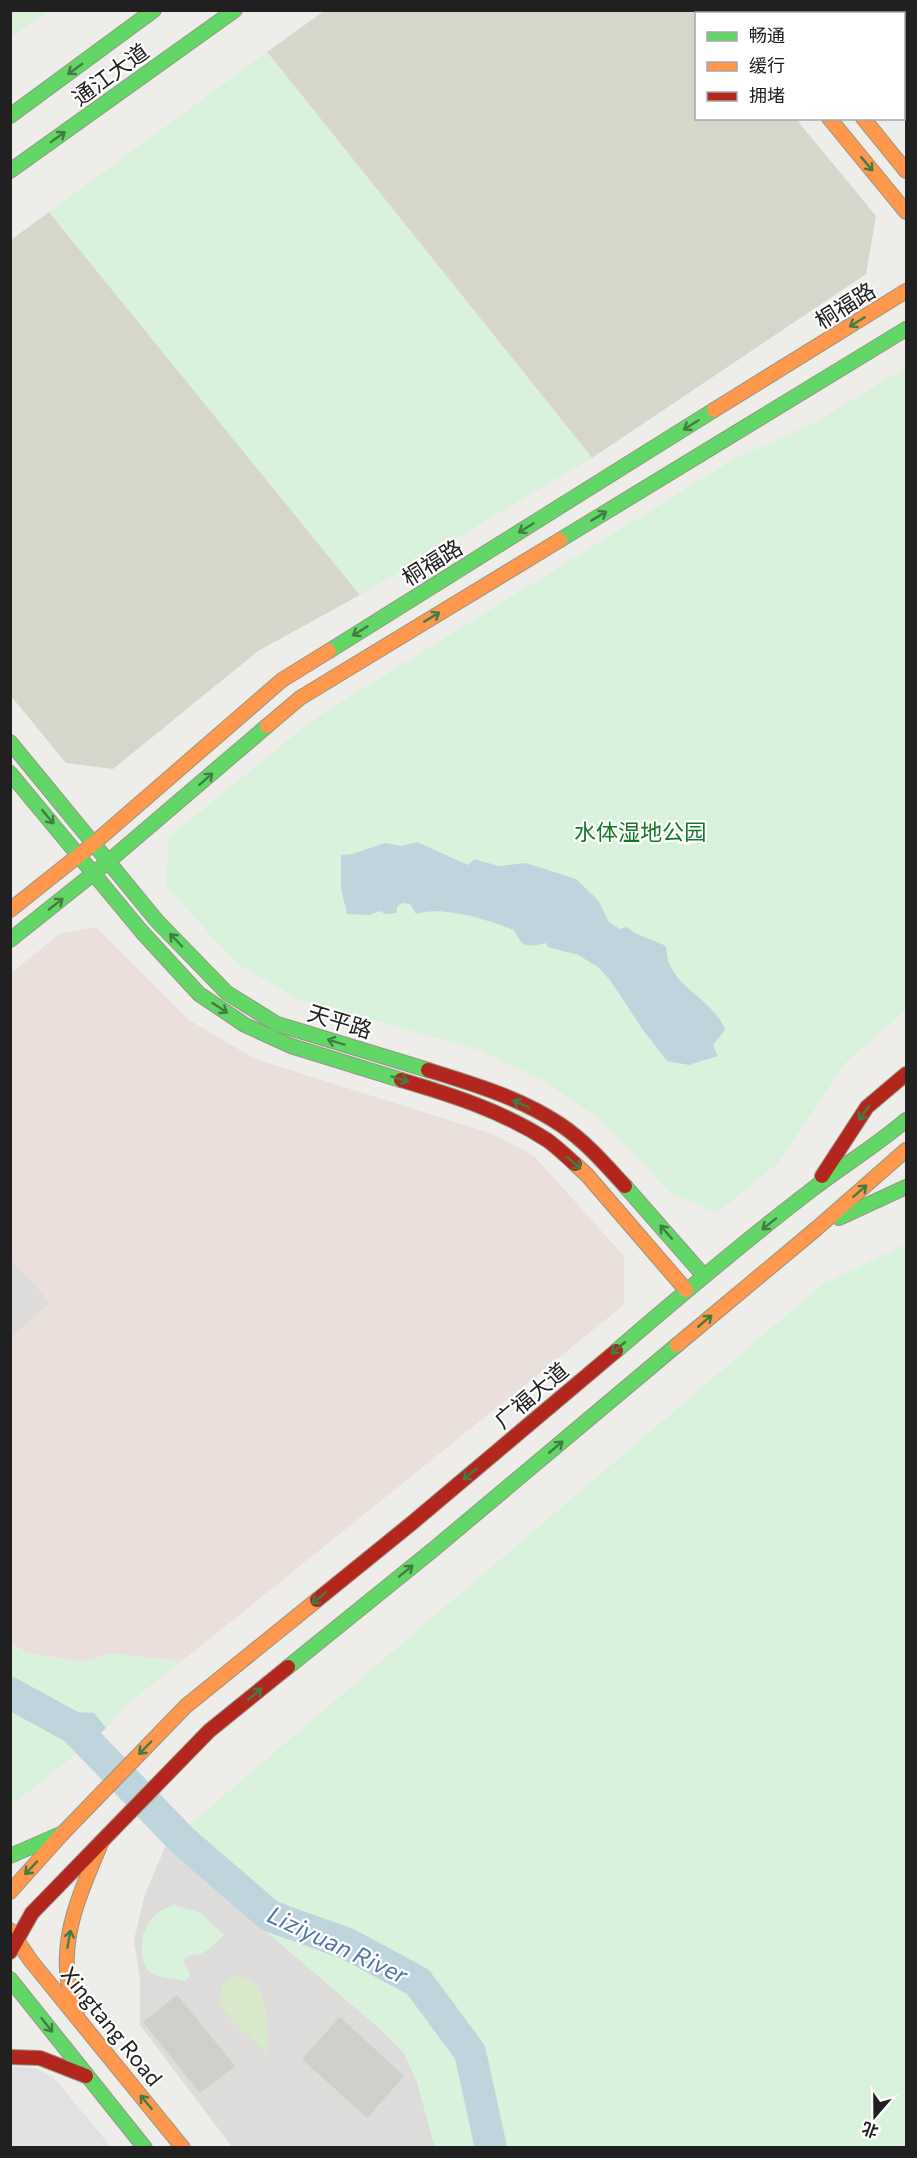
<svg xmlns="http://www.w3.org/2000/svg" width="917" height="2158" font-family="Commissioner,'Noto Sans SC',sans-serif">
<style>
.residential{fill:#dddcda}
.commercial{fill:#ebdfdc}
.construction{fill:#d6d6cb}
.grass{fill:#d8e9ca}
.park{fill:#d9f2dc}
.plaza{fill:#e1e0e3}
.water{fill:#bfd5de}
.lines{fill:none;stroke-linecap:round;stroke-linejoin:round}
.river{stroke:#bfd5de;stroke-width:32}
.building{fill:#d1cfcc;stroke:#d1cfcb;stroke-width:1.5}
.fast-casing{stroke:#939782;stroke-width:16}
.slow-casing{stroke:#939782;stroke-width:16}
.jam-casing{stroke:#939782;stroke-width:16}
.fast{stroke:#63d668;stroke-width:14}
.slow{stroke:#ff974d;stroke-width:14}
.jam{stroke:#b3261e;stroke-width:14}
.oneway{stroke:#427b44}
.labels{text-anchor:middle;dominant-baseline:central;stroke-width:4.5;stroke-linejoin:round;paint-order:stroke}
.street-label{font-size:22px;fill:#202020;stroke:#fff}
.park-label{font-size:22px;fill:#147927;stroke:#fff}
.water-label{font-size:24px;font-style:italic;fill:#5275aa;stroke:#fff}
</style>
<rect width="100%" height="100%" fill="#eeede9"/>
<g class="residential">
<polygon points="10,1257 51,1303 11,1338 10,1338"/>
<polygon points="166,1845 380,2029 404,2053 417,2082 435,2147 232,2147 140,2025 140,1979 134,1940 145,1894"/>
</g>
<polygon class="commercial" points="96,927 189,1020 255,1059 493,1134 534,1156 624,1256 624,1305 182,1661 111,1654 82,1662 28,1653 11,1644 10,1338 50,1303 11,1257 11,973 61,933"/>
<g class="construction">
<polygon points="324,11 707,11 709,13 696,14 696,118 796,119 876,216 866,274 592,458 267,52"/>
<polygon points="813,11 906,11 906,119 904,116 904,14 816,14"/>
<polygon points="49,212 360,595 258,651 113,769 66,763 11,696 11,240"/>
</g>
<path class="grass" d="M233 1976C269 1976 269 2025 267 2050L265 2052 231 2019 219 2002C220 1991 222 1981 233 1976Z"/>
<g class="park">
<polygon points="11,10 48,10 48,11 11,37"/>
<polygon points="267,52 592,458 360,595 49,212"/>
<polygon points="906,368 906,1010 846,1062 778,1163 717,1213 671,1193 599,1119 543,1080 480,1050 301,1000 237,964 166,886 169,837 314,719 734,459 810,425"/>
<polygon points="906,1244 906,2147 435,2147 417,2082 404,2053 380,2029 166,1845 823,1284"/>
<polygon points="10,1644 28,1653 82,1662 111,1654 182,1661 131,1701 106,1728 82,1749 18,1800 11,1801"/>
<path d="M174 1905 201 1913 224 1935C218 1940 212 1948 204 1952 197 1956 191 1953 185 1958L184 1963 189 1972 190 1977 184 1981C172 1978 157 1979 148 1970 142 1963 142 1955 142 1947 144 1923 152 1913 174 1905Z"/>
</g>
<polygon class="plaza" points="10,2066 37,2069 54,2078 111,2147 11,2148"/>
<g class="water">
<path d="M417 842 468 865 474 859 499 866 526 863 576 879 598 900 609 922 620 929 627 927 635 933 666 946C667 952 667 960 670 965 682 992 716 1003 725 1030L713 1045 718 1056 689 1065 667 1061 643 1030 610 980 598 967 578 955 548 947 546 943C527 947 522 948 514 930 488 920 442 905 416 914L410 904 402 903 397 907V913L386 914 379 911 370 915 347 914 341 888V855L352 854 385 843 401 846Z"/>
<polygon points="11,1680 39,1692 75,1712 94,1713 106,1728 82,1749 78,1742 74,1742 69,1734 58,1731 29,1711 11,1703"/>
</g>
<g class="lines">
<polyline class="river" points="10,1693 74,1728 183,1841 270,1916 348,1944 418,1982 470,2052 491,2148"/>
</g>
<g class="building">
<polygon points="177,1996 234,2066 200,2092 144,2022"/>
<polygon points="340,2018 403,2076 367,2117 303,2059"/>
</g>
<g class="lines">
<defs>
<g id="fast">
<polyline points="740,10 743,14"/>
<polyline points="10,116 154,10"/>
<polyline points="10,171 235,10"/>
<polyline points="560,540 906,329"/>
<polyline points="329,651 714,410"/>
<polyline points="10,742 157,921 227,993 277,1024 428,1070"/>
<polyline points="10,773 142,932 199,994 245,1025 291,1046 401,1080"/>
<polyline points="10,940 109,861 267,726"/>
<polyline points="625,1186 704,1276"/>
<polyline points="839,1218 906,1187"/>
<path d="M616 1351C681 1295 746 1240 814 1188 844 1165 877 1145 906 1120"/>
<polyline points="288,1667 434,1549 677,1345"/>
<polyline points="10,1856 63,1833"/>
<polyline points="10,1979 145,2148"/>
</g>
<g id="slow">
<polyline points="829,118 906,212"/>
<polyline points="863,118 906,171"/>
<polyline points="714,410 906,291"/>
<polyline points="267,726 300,698 560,540"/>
<polyline points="10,910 93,844 282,680 329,651"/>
<polyline points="575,1164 587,1175 686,1290"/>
<polyline points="677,1345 816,1229 906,1150"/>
<polyline points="10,1892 63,1833 186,1706 317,1600"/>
<polyline points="10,1930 31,1961 183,2148"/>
<path d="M77 2011C74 2001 69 1990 68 1980 61 1931 84 1884 102 1841"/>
</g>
<g id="jam">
<polyline points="774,10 777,14"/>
<path d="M428 1070C473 1084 521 1098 561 1125 586 1142 605 1164 625 1186"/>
<path d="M401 1080C452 1095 502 1111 547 1140 557 1147 566 1156 575 1164"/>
<polyline points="822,1176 867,1107 906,1074"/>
<polyline points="317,1600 412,1523 616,1351"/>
<polyline points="10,1952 32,1913 209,1731 288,1667"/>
<polyline points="10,2057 40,2058 86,2076"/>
</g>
</defs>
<use href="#fast" class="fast-casing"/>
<use href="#slow" class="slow-casing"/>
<use href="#jam" class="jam-casing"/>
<use href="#fast" class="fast"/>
<use href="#slow" class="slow"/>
<use href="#jam" class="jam"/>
</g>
<defs><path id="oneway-shaft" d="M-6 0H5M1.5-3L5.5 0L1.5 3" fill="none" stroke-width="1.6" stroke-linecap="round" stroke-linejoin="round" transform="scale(1.5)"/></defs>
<g class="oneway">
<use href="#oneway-shaft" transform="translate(75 69) rotate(144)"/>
<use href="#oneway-shaft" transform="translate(58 137) rotate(-36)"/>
<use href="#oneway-shaft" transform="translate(867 164) rotate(50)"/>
<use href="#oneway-shaft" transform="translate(857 322) rotate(148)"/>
<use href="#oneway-shaft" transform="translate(691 425) rotate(148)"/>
<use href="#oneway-shaft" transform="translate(599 516) rotate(-31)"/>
<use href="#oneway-shaft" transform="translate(526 528) rotate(148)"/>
<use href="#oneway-shaft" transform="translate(432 617) rotate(-31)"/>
<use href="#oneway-shaft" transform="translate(360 631) rotate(148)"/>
<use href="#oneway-shaft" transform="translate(206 779) rotate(-41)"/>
<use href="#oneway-shaft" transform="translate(48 817) rotate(50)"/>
<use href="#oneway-shaft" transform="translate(56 904) rotate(-38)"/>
<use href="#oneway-shaft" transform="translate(176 940) rotate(-134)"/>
<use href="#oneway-shaft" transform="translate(220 1008) rotate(33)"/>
<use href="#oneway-shaft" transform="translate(336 1042) rotate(-163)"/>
<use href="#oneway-shaft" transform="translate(400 1079) rotate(17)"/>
<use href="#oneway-shaft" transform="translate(521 1104) rotate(-156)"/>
<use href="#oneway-shaft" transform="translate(864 1113) rotate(126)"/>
<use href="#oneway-shaft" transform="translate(574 1163) rotate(42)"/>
<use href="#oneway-shaft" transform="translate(860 1191) rotate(-41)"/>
<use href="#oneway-shaft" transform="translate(769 1224) rotate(141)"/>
<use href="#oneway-shaft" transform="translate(666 1232) rotate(-131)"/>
<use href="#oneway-shaft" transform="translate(705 1321) rotate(-40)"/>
<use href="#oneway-shaft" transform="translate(618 1348) rotate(140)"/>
<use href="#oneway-shaft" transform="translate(556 1447) rotate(-40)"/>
<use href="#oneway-shaft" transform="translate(470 1474) rotate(140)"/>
<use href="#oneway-shaft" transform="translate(406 1571) rotate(-39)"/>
<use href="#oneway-shaft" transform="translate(319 1598) rotate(141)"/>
<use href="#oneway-shaft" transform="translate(255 1694) rotate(-39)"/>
<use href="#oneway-shaft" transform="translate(145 1748) rotate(134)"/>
<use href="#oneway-shaft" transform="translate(31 1868) rotate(133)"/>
<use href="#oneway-shaft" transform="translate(69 1939) rotate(-80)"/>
<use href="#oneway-shaft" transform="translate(47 2025) rotate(52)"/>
<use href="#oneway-shaft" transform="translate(146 2102) rotate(-129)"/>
</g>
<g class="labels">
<g class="street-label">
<text transform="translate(110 74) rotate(-36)">通江大道</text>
<text transform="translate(845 305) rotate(-32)">桐福路</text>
<text transform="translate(432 562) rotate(-32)">桐福路</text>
<text transform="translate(340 1021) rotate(17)">天平路</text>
<text transform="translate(531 1395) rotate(-40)">广福大道</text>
<text transform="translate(112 2026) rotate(51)">Xingtang Road</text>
</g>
<g class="park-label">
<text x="640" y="831">水体湿地公园</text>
</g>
<g class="water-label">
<text transform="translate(338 1944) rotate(25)">Liziyuan River</text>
</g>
</g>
<rect width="917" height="2158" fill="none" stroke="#202020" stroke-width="24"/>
<rect x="695" y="12" width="210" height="108" fill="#ffffff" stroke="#a6a6a6" stroke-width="1.5"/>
<rect x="707" y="32" width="30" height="9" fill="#63d668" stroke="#a6a6a6" stroke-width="1.5"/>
<text x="749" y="42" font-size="18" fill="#202020">畅通</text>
<rect x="707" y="62" width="30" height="9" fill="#ff974d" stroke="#a6a6a6" stroke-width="1.5"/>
<text x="749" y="72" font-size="18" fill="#202020">缓行</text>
<rect x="707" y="92" width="30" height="9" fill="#b3261e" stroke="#a6a6a6" stroke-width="1.5"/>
<text x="749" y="102" font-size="18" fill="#202020">拥堵</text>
<g transform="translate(875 2116) rotate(200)" stroke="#ffffff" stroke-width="4.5" paint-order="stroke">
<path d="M0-4.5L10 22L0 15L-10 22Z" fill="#202020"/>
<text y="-9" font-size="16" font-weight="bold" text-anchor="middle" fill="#202020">北</text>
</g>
</svg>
